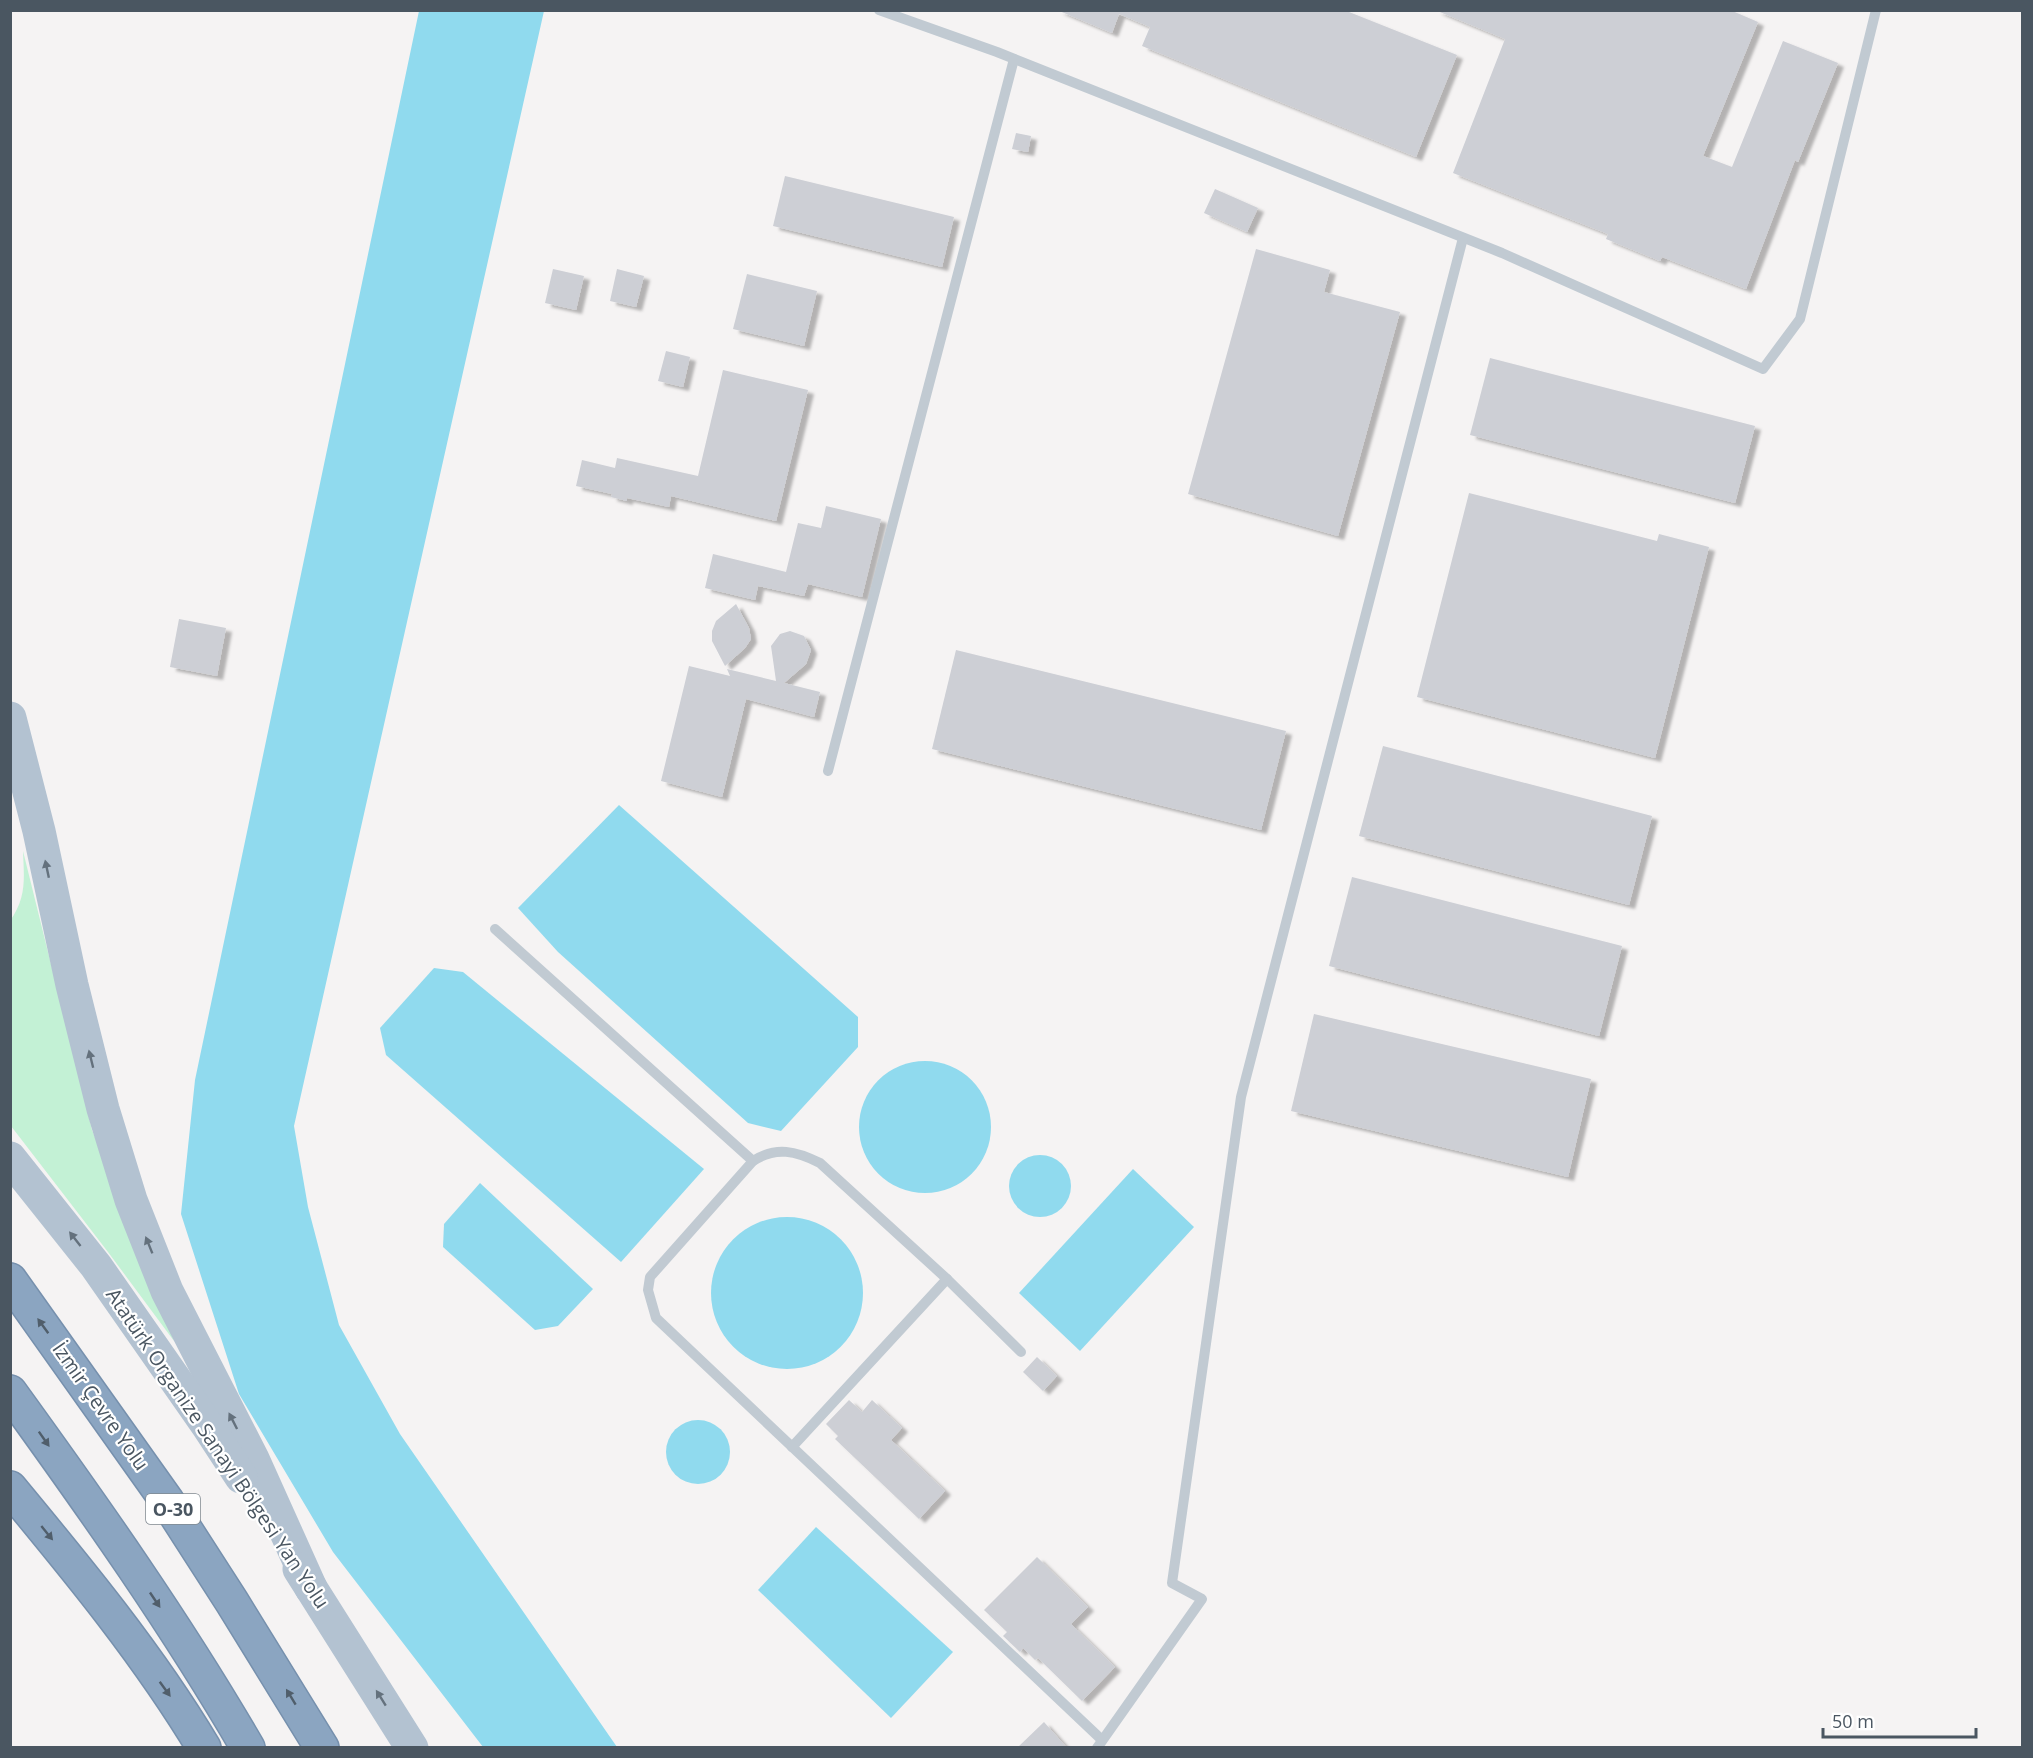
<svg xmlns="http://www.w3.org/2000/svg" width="2033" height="1758" font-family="'Open Sans',sans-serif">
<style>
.grass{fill:#c3f1d5}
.water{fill:#90daee}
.building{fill:#cdcfd5;filter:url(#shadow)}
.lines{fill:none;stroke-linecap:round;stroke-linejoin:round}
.motorway-casing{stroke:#7690ad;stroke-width:36}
.service{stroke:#c1cad2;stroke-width:10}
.primary{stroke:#b3c2d1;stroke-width:33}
.motorway{stroke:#8ba5c1;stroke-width:33}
.oneway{fill:#64717d}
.oneway2{fill:#505e6b}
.labels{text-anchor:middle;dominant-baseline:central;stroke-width:4.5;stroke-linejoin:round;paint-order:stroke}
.shield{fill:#fff;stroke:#808990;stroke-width:1.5}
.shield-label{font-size:18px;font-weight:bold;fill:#4a5661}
.street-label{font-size:20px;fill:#4a5661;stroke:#fff}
</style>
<defs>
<filter id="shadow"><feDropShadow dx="6" dy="4" stdDeviation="1.5" flood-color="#0004"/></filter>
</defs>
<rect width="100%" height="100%" fill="#f5f3f3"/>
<path class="grass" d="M23 851 92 1130 174 1341 108 1252 11 1126 10 921C27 897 24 878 23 851Z"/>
<g class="water">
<polygon points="419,11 544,11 294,1126 308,1207 339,1325 400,1434 617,1747 483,1747 333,1552 239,1394 181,1214 195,1080"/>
<polygon points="619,805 858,1017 858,1047 781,1131 748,1123 558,952 518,908"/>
<polygon points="434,968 463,972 704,1169 621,1262 386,1055 380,1028"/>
<circle cx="925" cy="1127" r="66"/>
<circle cx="1040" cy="1186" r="31"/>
<polygon points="1133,1169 1194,1227 1080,1351 1019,1293"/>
<polygon points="480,1183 593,1289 558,1326 535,1330 443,1247 444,1224"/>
<circle cx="787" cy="1293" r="76"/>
<circle cx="698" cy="1452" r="32"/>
<polygon points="816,1527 953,1652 891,1718 758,1590"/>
</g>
<g class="building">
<polygon points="1057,10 1344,10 1457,55 1416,157 1142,46 1150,27 1119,14 1112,33"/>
<polygon points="1435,10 1730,10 1758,22 1703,156 1732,167 1783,41 1838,63 1798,162 1795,160 1746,289 1662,257 1660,261 1606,239 1608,234 1453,173 1505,39"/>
<polygon points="1016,133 1031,136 1028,152 1012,149"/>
<polygon points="785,176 954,217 942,267 773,226"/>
<polygon points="1215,189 1258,208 1247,232 1204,213"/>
<polygon points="1256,249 1330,270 1324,292 1400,312 1338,536 1188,494"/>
<polygon points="553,269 584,276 576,310 545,303"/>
<polygon points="617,269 644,276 636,307 610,301"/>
<polygon points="747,274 817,291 804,346 733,329"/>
<polygon points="666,351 690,357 683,387 658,381"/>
<polygon points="1490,358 1755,426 1735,503 1470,435"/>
<polygon points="723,370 808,390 776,521 671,496 669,507 627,498 627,501 611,497 612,494 576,486 582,460 615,468 617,458 698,476"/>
<polygon points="1469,493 1657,541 1659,534 1709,547 1655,758 1417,697"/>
<polygon points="826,506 881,519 862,597 808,584 804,596 758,586 755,600 705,588 713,554 786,572 798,523 821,528"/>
<polygon points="736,604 749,628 751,639 745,648 725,666 712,641 712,631 716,621"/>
<polygon points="179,619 226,628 217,676 170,667"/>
<polygon points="790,631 804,636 811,650 806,664 784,683 820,692 814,717 746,699 722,797 661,781 689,666 730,676 727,669 776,681 771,646 780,634"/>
<polygon points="956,650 1286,731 1261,830 932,749"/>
<polygon points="1383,746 1652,816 1629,905 1359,836"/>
<polygon points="1352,877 1622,946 1599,1036 1329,966"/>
<polygon points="1314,1014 1591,1079 1568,1177 1291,1111"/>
<polygon points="1037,1357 1057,1376 1043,1391 1023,1372"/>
<polygon points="849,1400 862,1412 872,1400 902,1428 891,1440 945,1491 919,1519 835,1439 838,1436 826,1424"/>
<polygon points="1037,1557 1088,1607 1071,1624 1115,1667 1082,1701 1038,1658 1035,1660 1023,1648 1020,1652 1003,1636 1007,1632 984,1610"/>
<polygon points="1044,1722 1067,1748 1017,1748"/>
</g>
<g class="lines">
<defs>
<g id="motorway">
<polyline points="10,1280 167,1501 232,1602 322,1748"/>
<path d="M10 1392C94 1508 176 1624 248 1748"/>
<path d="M10 1488C78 1570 149 1656 204 1748"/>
</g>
</defs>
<use href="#motorway" class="motorway-casing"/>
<g class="service">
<polyline points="879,10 997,52 1502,253 1763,369 1800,319 1876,10"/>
<polyline points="828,771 1014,59"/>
<polyline points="495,929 753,1161"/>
<path d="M1021 1352 947 1279 820 1163C796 1151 776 1146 753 1161L650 1277 648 1290 656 1318 1102 1740"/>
<polyline points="792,1447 947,1279"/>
<polyline points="1097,1748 1202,1599 1172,1583 1241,1097 1463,238"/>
</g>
<g class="primary">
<polyline points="10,718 39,831 72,985 103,1109 131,1200 167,1291 253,1459 311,1588"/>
<polyline points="10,1158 96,1266 207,1425 241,1477"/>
<polyline points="299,1569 412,1748"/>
</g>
<use href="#motorway" class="motorway"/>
</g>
<defs><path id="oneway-solid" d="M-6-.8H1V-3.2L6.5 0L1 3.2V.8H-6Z" transform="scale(1.5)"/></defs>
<g class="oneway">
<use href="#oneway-solid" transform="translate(47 869) rotate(-102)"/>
<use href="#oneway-solid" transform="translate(91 1059) rotate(-104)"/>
<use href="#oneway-solid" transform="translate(75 1239) rotate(-128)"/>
<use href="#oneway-solid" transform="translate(149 1245) rotate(-112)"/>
<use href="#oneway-solid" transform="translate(233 1421) rotate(-117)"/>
<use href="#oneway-solid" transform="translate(381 1698) rotate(-122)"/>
</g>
<g class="oneway2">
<use href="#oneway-solid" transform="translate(43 1326) rotate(-126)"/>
<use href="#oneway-solid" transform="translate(44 1439) rotate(55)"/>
<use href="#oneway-solid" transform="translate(47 1533) rotate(51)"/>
<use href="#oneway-solid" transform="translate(155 1600) rotate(56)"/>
<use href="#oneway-solid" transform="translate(165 1689) rotate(54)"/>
<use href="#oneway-solid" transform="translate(291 1697) rotate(-121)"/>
</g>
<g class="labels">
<rect class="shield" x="146" y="1494" width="54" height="30" rx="4.5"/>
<g class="shield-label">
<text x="173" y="1509">O-30</text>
</g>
<g class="street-label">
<text transform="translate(101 1406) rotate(55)">İzmir Çevre Yolu</text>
<text transform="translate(218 1448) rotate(56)">Atatürk Organize Sanayi Bölgesi Yan Yolu</text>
</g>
</g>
<rect width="2033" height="1758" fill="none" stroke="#4a5661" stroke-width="24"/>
<path d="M1823 1728v9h153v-9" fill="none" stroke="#4a5661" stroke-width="3"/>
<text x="1832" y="1728" font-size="18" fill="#4a5661" stroke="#ffffff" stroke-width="4.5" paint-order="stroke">50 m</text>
</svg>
